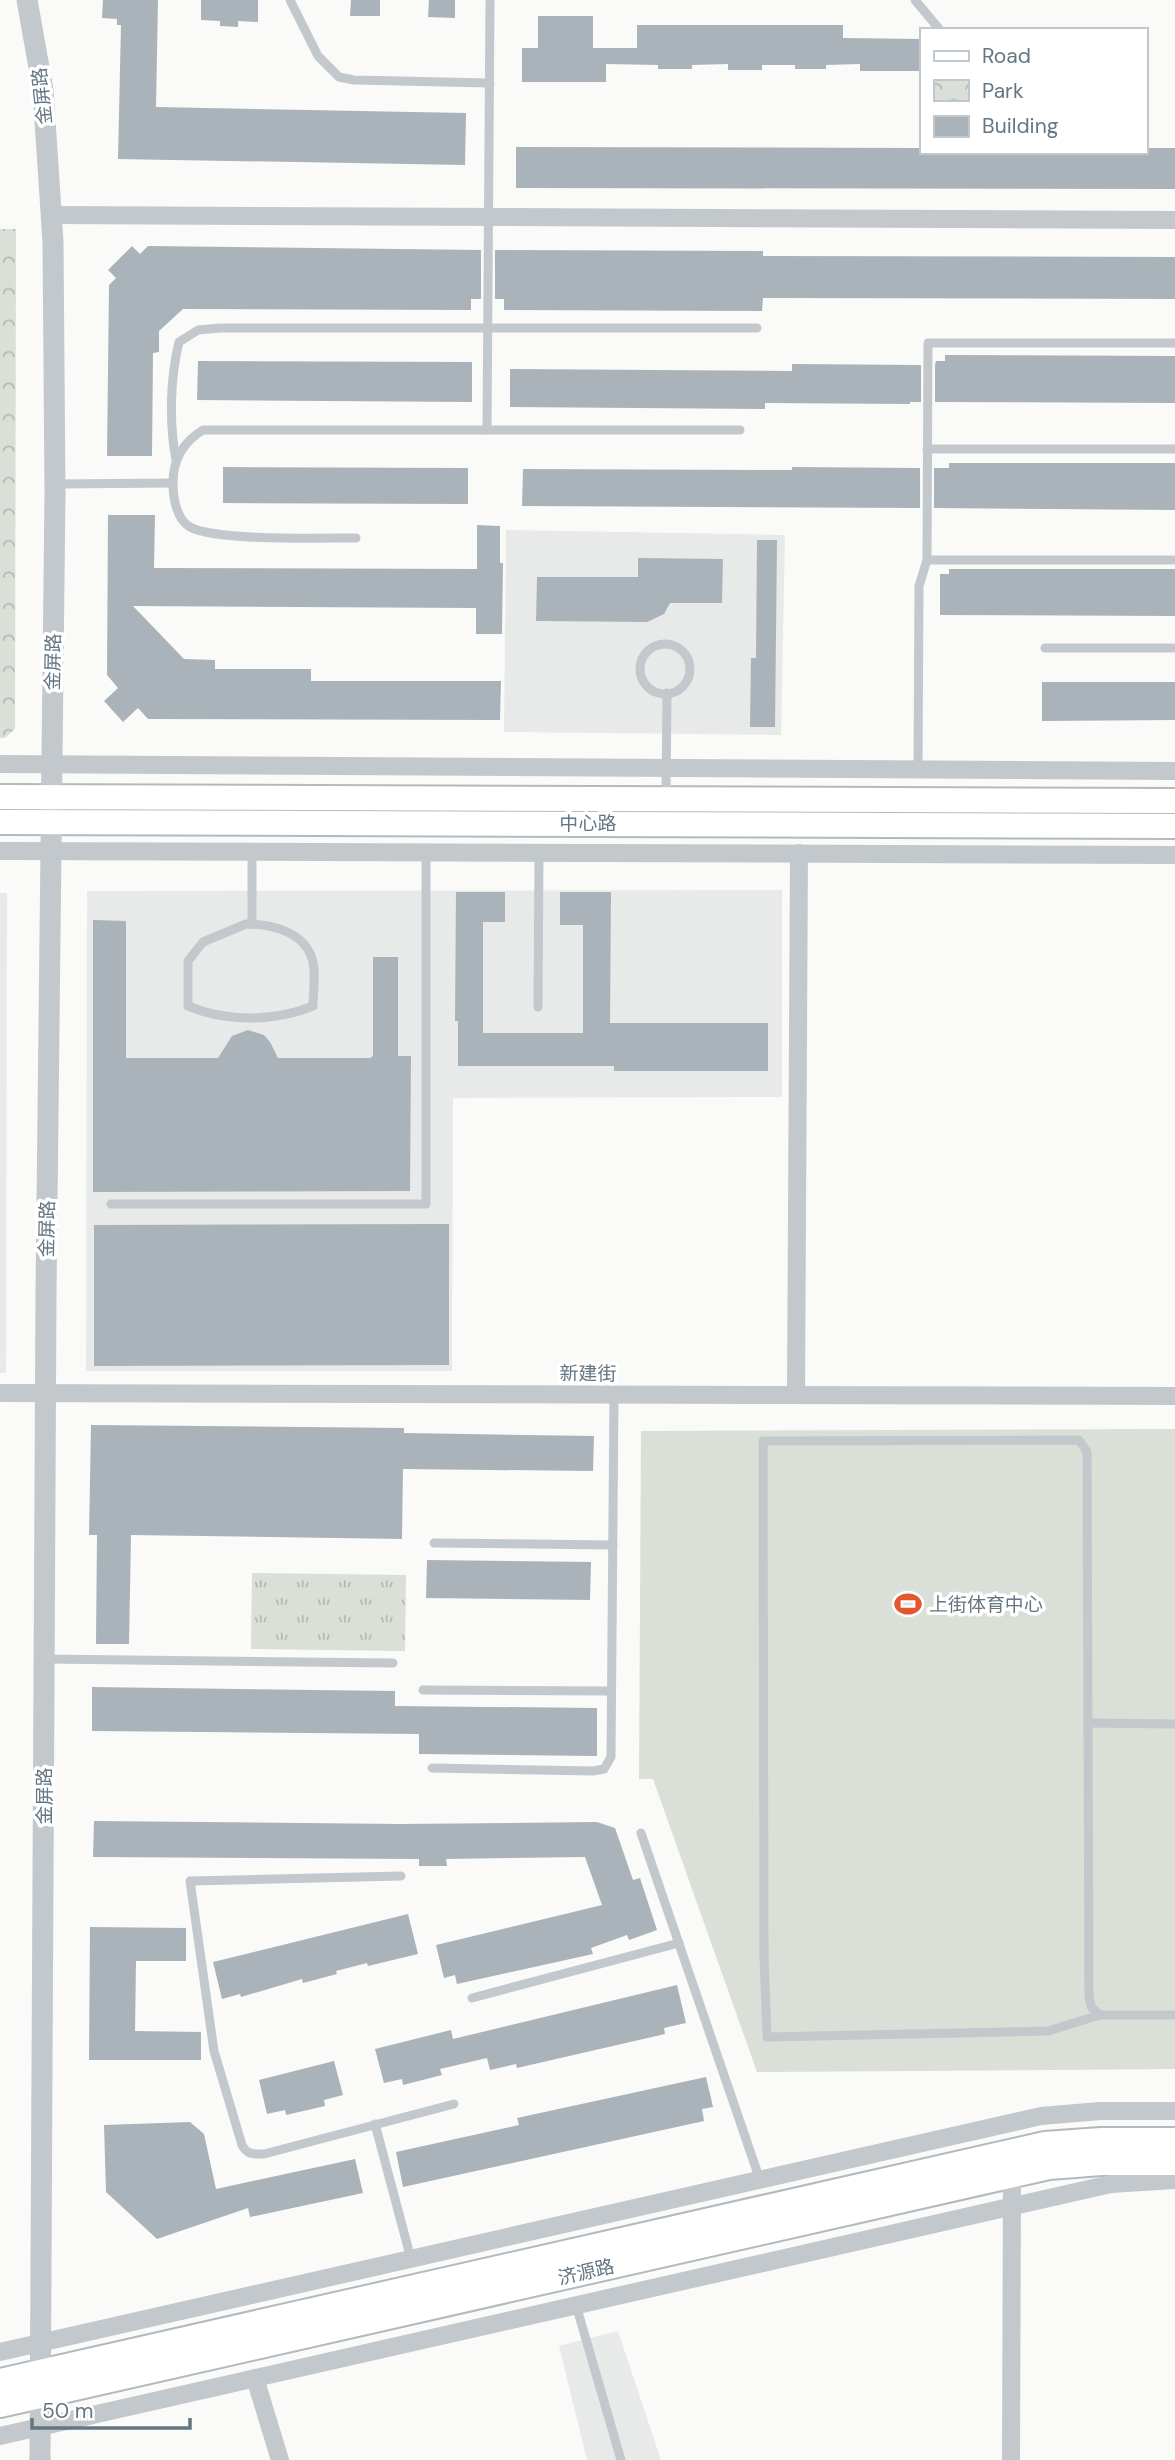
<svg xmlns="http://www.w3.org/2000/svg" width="1175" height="2460" font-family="'DM Sans','Noto Sans SC',sans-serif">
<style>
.built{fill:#e8e9e9}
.grass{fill:url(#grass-tufts)}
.park{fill:url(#park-crowns)}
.pitch{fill:#dadfd7}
.building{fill:#aab3b9}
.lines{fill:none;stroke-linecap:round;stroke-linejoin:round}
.secondary-casing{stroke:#b3babf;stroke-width:28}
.service{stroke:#c3c8cc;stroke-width:9}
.minor{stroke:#c3c8cc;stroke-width:18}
.tertiary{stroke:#c3c8cc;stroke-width:21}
.secondary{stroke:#fff;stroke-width:24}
.labels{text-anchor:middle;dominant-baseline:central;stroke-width:7;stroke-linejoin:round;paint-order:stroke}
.street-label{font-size:19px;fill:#657683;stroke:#fff}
.poi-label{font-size:19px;fill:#657683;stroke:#fff;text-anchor:start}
</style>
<defs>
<pattern id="grass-tufts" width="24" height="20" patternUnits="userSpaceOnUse" patternTransform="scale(1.75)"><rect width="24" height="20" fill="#dadfd7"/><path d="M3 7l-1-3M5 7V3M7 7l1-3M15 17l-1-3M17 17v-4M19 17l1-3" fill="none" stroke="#b4b9b4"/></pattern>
<pattern id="park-crowns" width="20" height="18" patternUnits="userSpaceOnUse" patternTransform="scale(1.75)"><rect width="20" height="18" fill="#dadfd7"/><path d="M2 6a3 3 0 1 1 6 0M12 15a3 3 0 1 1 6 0" fill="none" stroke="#b4b9b4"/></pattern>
</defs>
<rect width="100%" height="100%" fill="#fafaf8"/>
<g class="built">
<polygon points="506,530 785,535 781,735 504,732"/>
<polygon points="782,890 782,1097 453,1098 452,1371 86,1371 87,891"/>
<polygon points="0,893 7,893 6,1373 0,1373"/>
<polygon points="618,2331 661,2460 587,2460 559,2346"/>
</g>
<polygon class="grass" points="252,1573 406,1575 405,1651 251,1649"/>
<polygon class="park" points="0,229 16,229 15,729 5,738 0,738"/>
<polygon class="pitch" points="1175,1429 1175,2069 757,2072 653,1779 639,1779 641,1431"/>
<g class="building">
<polygon points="103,0 158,0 156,107 466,113 465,165 118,159 121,25 117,25 117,19 102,18"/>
<polygon points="201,0 258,0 258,22 238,21 238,27 220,26 220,21 201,20"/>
<polygon points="351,0 380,0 380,16 350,16"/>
<polygon points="429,0 455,0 455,18 428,17"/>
<polygon points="538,16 593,16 593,48 637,48 637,25 843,25 843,38 921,39 921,71 860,71 860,64 826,65 826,69 795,69 795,65 762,65 762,70 728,70 728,64 692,65 692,69 658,69 658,65 606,64 606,82 522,82 522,48 538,48"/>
<polygon points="516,147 921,148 921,152 1145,152 1145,148 1175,148 1175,189 516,188"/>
<polygon points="132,246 140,254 148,246 481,250 481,299 471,299 471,310 183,309 159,331 159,352 153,353 152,456 107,456 109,285 116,278 108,270"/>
<polygon points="495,250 763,251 763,256 1175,257 1175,299 763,298 762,311 504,310 504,299 495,299"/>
<polygon points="945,355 1175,356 1175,403 935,402 935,365 936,361 945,361"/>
<polygon points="198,361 472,362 472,402 197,400"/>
<polygon points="792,364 921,365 921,402 910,402 910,404 765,403 765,409 510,407 510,369 792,371"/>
<polygon points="949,463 1175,463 1175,510 934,508 934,468 949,468"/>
<polygon points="223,467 468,468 468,504 223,503"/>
<polygon points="792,467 920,468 920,508 522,506 523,469 792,470"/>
<polygon points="108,515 155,515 154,568 477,569 477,525 500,526 500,563 503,563 502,634 476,634 476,608 133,606 184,659 215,660 215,669 311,669 311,681 501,681 500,720 148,719 138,708 123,722 104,701 118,688 107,675"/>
<polygon points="757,540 777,540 775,727 750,727 751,658 756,658"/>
<polygon points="638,558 723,559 722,603 670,603 664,614 647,622 536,621 537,577 638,577"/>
<polygon points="949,569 1175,569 1175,616 940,615 940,574 949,574"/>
<polygon points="1042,682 1175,682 1175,720 1042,721"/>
<polygon points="456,892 505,892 505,922 483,922 483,1033 583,1033 583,925 560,925 560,892 611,892 610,1023 768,1023 768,1071 614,1071 614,1066 458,1066 458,1021 455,1021"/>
<polygon points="93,920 126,921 126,1058 218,1058 232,1036 248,1030 264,1035 270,1042 278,1058 370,1058 373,1056 373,957 398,957 398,1056 411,1056 410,1191 93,1192"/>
<polygon points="449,1224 449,1365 94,1366 94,1225"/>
<polygon points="91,1425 404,1428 404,1433 594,1436 593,1471 403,1469 402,1539 131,1535 129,1644 96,1644 97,1535 89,1535"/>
<polygon points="427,1560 591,1562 590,1600 426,1598"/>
<polygon points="92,1687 395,1691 395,1706 597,1708 597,1756 419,1754 419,1734 92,1731"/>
<polygon points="94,1821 400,1824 597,1822 615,1828 633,1880 640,1878 657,1930 629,1940 627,1935 591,1948 593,1954 457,1984 455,1975 444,1978 436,1945 602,1905 585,1857 446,1859 447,1866 419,1866 419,1859 93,1857"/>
<polygon points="408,1914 418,1954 368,1966 367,1963 336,1971 337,1974 303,1983 302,1979 241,1997 240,1994 222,1999 213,1962"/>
<polygon points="90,1927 186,1928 186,1961 136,1961 135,2031 201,2032 201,2060 89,2060"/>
<polygon points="677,1985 686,2023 664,2028 665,2034 517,2068 516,2064 490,2070 487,2058 440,2069 442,2075 403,2085 402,2079 384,2083 375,2049 451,2030 453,2039"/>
<polygon points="334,2061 343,2095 324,2100 325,2106 286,2115 285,2110 267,2114 259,2080"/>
<polygon points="706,2077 713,2107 702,2109 704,2121 403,2187 396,2152 519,2125 517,2118"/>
<polygon points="190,2122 204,2134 216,2189 355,2159 363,2193 250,2217 248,2208 157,2239 106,2192 104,2125"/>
</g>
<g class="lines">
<defs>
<g id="secondary">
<polyline points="0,797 1175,801"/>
<polyline points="0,822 1175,826"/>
<polyline points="0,2381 1045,2144 1101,2140 1175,2140"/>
<polyline points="0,2405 1049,2167 1101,2163 1175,2163"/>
</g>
</defs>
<use href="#secondary" class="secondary-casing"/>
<g class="service">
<polyline points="290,0 318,56 339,77 354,80 490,83"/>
<polyline points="915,0 940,30"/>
<polyline points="1175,343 928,343 927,560 1175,560"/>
<polyline points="487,430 490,0"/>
<polyline points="927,449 1175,449"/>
<path d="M176 460C169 422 170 379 179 342L198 330 220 328H757"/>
<polyline points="56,484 173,483"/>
<path d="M356 538C321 538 215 541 190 527 176 519 173 497 173 483 173 460 183 442 203 430H740"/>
<circle cx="665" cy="669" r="25"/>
<polyline points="1045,648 1175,648"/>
<polyline points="918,770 919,586 927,560"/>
<polyline points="666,797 667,693"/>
<path d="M246 924C272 924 306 932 313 962 316 975 313 993 313 1006 274 1022 226 1022 188 1006V961L203 942Z"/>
<polyline points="252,924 252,851"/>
<polyline points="538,1007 539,852"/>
<polyline points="111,1204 426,1204 426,852"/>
<polyline points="434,1543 613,1545"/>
<polyline points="45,1659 393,1663"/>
<polyline points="423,1690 611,1691"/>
<polyline points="1088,1723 1175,1724"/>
<polyline points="432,1768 593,1771 604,1769 611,1757 614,1394"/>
<polyline points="641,1833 760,2180"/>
<path d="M401 1876 190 1881 214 2051 242 2145C247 2155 254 2154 264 2154L454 2104"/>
<polyline points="472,1998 679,1943"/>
<polyline points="1100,2015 1048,2031 767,2037 764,1956 763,1441 1079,1440 1087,1452 1089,1998 1092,2008 1100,2015 1175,2015"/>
<polyline points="375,2124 411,2259"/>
<polyline points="576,2305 621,2460"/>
</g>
<g class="minor">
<polyline points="52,215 1175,220"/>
<polyline points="0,764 1175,771"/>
<polyline points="0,851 1175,855"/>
<polyline points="0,1393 1175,1396"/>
<polyline points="796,1395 799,853"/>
<polyline points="0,2352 1041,2116 1100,2111 1175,2111"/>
<polyline points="255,2378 280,2460"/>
<polyline points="0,2436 1111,2184 1175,2180"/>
<polyline points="1011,2460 1012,2176"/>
</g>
<polyline class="tertiary" points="27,0 43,90 53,242 55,492 46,1292 40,2460"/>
<use href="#secondary" class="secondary"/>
</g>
<defs>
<symbol id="stadium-bare" viewBox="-9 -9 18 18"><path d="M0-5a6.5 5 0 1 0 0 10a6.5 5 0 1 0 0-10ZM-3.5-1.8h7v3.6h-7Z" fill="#e4572e" stroke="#fff" stroke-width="2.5" paint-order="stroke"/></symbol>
</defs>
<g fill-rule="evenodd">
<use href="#stadium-bare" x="889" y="1585" width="38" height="38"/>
</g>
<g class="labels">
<g class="street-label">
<text transform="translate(42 96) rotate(-96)">金屏路</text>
<text transform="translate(53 662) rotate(-89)">金屏路</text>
<text x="588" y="823">中心路</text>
<text transform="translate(47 1229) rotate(-89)">金屏路</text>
<text x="588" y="1373">新建街</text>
<text transform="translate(44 1796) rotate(-90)">金屏路</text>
<text transform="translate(586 2272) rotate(-13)">济源路</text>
</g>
<g class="poi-label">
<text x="929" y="1604">上街体育中心</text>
</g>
</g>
<rect x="920" y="28" width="228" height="126" fill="#ffffff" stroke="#c1c8cd" stroke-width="2"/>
<rect x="934" y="51" width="35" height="10" fill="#ffffff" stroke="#c1c8cd" stroke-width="2"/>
<text x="982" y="63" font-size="21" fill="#657683">Road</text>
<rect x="934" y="80" width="35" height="21" fill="url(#park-crowns)" stroke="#c1c8cd" stroke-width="2"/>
<text x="982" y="98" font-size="21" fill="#657683">Park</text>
<rect x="934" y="116" width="35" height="21" fill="#aab3b9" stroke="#c1c8cd" stroke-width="2"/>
<text x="982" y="133" font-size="21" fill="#657683">Building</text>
<path d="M32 2418v10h158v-10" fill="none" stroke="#657683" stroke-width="3.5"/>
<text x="42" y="2418" font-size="21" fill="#657683" stroke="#ffffff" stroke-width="5" paint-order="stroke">50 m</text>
</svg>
